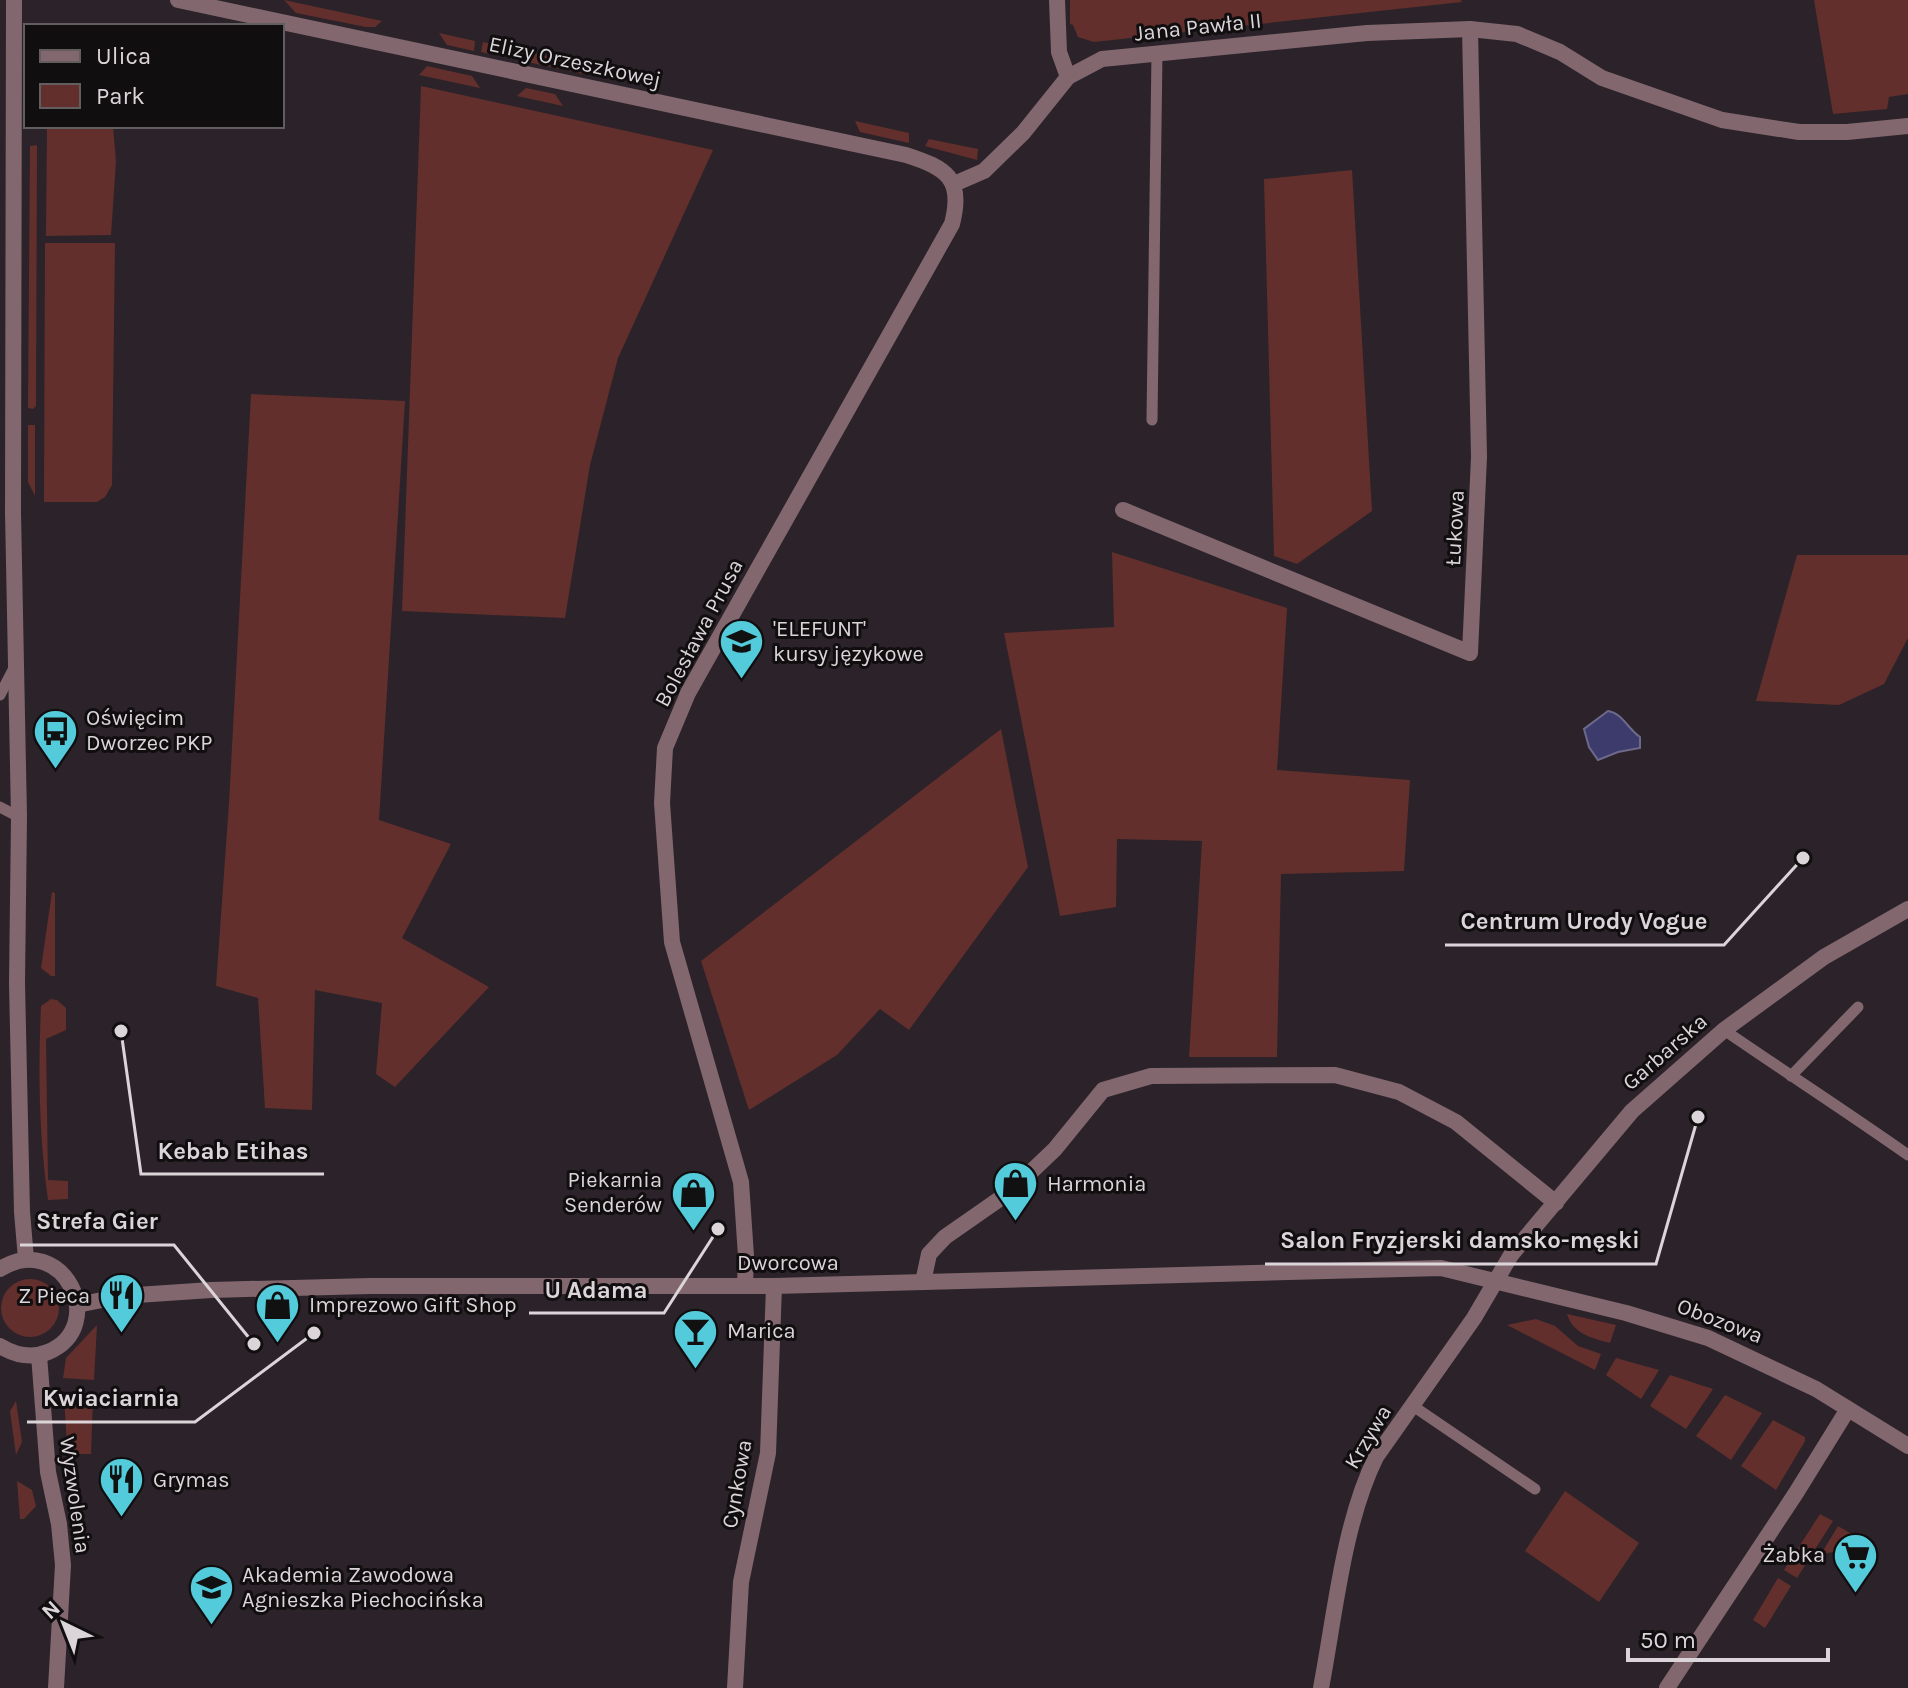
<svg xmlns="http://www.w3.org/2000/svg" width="1908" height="1688" font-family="Karla,sans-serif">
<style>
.green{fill:#622f2c}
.water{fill:#3d3b6b;stroke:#6c698c;stroke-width:2}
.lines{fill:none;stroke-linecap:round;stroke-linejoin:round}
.service{stroke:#82676f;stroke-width:11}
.minor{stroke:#82676f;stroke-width:16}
.tertiary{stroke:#82676f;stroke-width:16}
.labels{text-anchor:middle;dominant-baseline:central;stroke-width:6;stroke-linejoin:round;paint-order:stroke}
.street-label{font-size:22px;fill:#dbd5d9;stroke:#110e10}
.poi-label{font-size:22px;fill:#dbd5d9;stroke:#110e10;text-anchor:start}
.leader{fill:none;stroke:#dbd5d9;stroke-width:3}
.callout-dot{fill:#dbd5d9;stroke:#110e10;stroke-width:3}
.callout-label{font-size:24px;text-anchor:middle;font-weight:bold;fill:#dbd5d9;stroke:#110e10;stroke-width:6;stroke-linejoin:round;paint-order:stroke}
</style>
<rect width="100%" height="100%" fill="#2b2329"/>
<g class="green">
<polygon points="284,0 382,21 375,27 366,27 296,13"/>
<polygon points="1070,0 1461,0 1462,2 1094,42 1078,37 1073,25 1070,24"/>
<polygon points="1814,0 1908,0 1908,94 1889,97 1887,109 1833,114"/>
<polygon points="439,33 475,41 474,51 447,45"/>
<polygon points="483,42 599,67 588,75 481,52"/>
<polygon points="427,66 472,76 480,88 419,75"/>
<polygon points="421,86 713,150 618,358 590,465 565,618 402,611"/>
<polygon points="526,88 555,94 563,106 517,96"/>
<polygon points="855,121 909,133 909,143 860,132"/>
<polygon points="47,126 113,126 116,162 111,235 46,236"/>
<polygon points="929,139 978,149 977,160 925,146"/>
<polygon points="37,145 36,406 33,409 28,408 30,146"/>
<polygon points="1352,170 1372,511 1297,564 1274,556 1264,179"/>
<polygon points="45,243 115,243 112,485 105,497 97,502 44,502"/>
<polygon points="251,394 405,401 379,820 451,844 402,938 489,987 395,1087 376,1074 382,1003 315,990 312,1110 265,1108 258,998 216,986 229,803"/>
<polygon points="28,425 35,425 35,496 28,482"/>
<polygon points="1112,552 1287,608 1277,770 1410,780 1404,871 1281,874 1277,1057 1189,1057 1202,841 1117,839 1116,907 1060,916 1004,633 1114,627"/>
<polygon points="1797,555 1908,555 1908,638 1884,684 1839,705 1756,701"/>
<polygon points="1001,729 1028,867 909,1030 880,1009 837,1055 749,1110 701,961"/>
<polygon points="52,892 55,893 55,976 51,976 41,968"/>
<path d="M51 999 57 1000 66 1008V1030L46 1039 48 1180 68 1181V1199L48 1200C39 1134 38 1072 41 1006Z"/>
<circle cx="30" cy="1308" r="29"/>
<path d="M1567 1314 1616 1325 1610 1343C1592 1338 1573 1334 1567 1314Z"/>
<polygon points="1536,1319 1555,1326 1578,1346 1601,1354 1595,1370 1507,1325"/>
<polygon points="97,1325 94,1380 63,1378 66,1358"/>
<polygon points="1616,1358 1659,1370 1641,1399 1606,1375"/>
<polygon points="1670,1375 1713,1389 1686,1429 1650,1406"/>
<polygon points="1725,1395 1762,1413 1731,1460 1696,1436"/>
<polygon points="64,1396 93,1396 91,1454 75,1454 67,1447"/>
<polygon points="16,1401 22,1442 16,1455 10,1411"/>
<polygon points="1773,1420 1805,1437 1805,1441 1776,1490 1741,1466"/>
<polygon points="17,1481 32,1490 36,1506 24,1519 20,1519"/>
<polygon points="1565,1491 1639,1543 1599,1602 1525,1551"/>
<polygon points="1820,1514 1833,1521 1797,1578 1784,1570"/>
<polygon points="1838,1526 1865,1542 1864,1547 1821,1554"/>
<polygon points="1778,1578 1791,1586 1765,1628 1753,1620"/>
</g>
<path class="water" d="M1608 711C1622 713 1628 729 1640 737V748L1618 752 1598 760 1589 747 1584 729Z"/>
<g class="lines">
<g class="service">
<polyline points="1152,420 1157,53"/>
<polyline points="0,695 14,668"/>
<polyline points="0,807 19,817"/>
<path d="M1724 1030C1785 1072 1847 1112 1908 1155"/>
<polyline points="1791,1076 1858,1007"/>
<polyline points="1413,1406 1535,1489"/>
</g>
<g class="minor">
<path d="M178 0 906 155C946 168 964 178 952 224L688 693 665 748 662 803 672 942 741 1182 746 1256 745 1285"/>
<polyline points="1057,0 1059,52 1068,77"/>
<polyline points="954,184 984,171 1023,133 1068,77 1102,59 1367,33 1470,29 1517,34 1560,52 1602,78 1722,120 1799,132 1847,132 1908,126"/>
<polyline points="1123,510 1470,653 1479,457 1470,29"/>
<polyline points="923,1282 929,1254 945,1237 1011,1191 1055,1149 1103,1090 1151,1076 1335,1075 1399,1092 1456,1122 1556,1203"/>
<polyline points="735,1688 741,1582 768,1453 774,1286"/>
<path d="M1321 1688C1335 1615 1343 1524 1376 1457L1474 1318 1511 1255 1632 1111 1724 1030 1824 957 1908 909"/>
<polyline points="1667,1688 1796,1493 1848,1409"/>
</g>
<g class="tertiary">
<polyline points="14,0 13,512 19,817 17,983 22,1212 26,1259"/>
<path d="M0 1269C63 1230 110 1326 48 1352 31 1359 15 1355 0 1346"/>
<polyline points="77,1305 122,1296 211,1290 370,1286 774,1286 1441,1268 1626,1313 1708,1338 1816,1389 1908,1446"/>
<polyline points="39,1355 48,1472 59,1524 63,1565 56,1688"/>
</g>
</g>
<defs>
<symbol id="school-pin" viewBox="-11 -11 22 30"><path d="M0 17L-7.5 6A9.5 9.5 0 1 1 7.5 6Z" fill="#53cbdb" stroke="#110e10"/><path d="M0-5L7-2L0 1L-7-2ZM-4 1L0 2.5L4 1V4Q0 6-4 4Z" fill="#111"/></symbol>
<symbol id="bus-pin" viewBox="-11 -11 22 30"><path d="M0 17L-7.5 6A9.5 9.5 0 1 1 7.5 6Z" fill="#53cbdb" stroke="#110e10"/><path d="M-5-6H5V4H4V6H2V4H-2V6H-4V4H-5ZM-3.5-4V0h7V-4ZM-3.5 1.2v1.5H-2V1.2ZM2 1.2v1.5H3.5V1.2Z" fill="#111"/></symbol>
<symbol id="shop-pin" viewBox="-11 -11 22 30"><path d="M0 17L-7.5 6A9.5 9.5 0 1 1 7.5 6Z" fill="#53cbdb" stroke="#110e10"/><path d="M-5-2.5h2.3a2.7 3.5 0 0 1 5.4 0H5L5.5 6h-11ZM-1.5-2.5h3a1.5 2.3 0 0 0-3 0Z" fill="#111"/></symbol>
<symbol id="restaurant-pin" viewBox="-11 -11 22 30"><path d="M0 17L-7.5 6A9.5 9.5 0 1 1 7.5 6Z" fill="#53cbdb" stroke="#110e10"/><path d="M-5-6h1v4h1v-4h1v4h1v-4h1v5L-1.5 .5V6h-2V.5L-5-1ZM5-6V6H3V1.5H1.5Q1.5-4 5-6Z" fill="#111"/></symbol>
<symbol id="bar-pin" viewBox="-11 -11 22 30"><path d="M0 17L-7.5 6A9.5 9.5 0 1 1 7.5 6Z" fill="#53cbdb" stroke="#110e10"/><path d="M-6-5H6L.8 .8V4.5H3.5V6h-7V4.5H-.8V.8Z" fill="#111"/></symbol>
<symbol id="supermarket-pin" viewBox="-11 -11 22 30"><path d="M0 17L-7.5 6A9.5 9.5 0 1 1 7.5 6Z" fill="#53cbdb" stroke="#110e10"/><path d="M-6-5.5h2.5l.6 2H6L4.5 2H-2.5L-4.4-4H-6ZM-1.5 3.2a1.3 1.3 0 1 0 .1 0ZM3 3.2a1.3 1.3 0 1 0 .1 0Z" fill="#111"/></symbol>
</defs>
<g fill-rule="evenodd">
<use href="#school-pin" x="716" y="616" width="51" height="69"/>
<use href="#bus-pin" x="30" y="706" width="51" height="69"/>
<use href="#shop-pin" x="990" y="1158" width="51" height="69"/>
<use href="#shop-pin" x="668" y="1168" width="51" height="69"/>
<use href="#restaurant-pin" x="96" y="1270" width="51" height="69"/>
<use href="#shop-pin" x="252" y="1280" width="51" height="69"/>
<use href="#bar-pin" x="670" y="1306" width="51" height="69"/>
<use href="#restaurant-pin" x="96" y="1454" width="51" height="69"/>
<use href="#supermarket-pin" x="1830" y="1530" width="51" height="69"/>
<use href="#school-pin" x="186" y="1562" width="51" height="69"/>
</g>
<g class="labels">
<g class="street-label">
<text transform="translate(1198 27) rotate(-6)">Jana Pawła II</text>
<text transform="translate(575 62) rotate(12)">Elizy Orzeszkowej</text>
<text transform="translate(1455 528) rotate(-87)">Łukowa</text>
<text transform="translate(699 633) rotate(-62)">Bolesława Prusa</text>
<text transform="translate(1665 1052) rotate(-41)">Garbarska</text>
<text x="788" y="1263">Dworcowa</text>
<text transform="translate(1720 1321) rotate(21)">Obozowa</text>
<text transform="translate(1368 1437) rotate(-59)">Krzywa</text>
<text transform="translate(737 1484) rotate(-80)">Cynkowa</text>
<text transform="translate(75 1495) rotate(82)">Wyzwolenia</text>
</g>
<g class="poi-label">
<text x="773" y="629">'ELEFUNT'<tspan x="773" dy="25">kursy językowe</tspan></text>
<text x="86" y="718">Oświęcim<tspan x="86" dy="25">Dworzec PKP</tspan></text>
<text x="662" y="1180" text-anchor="end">Piekarnia<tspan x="662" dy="25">Senderów</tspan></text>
<text x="1047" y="1184">Harmonia</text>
<text x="90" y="1296" text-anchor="end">Z Pieca</text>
<text x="309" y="1305">Imprezowo Gift Shop</text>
<text x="727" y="1331">Marica</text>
<text x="153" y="1480">Grymas</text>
<text x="1825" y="1555" text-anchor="end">Żabka</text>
<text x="242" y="1575">Akademia Zawodowa<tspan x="242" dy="25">Agnieszka Piechocińska</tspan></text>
</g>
</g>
<path class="leader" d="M1803 858L1724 945H1445M121 1031L141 1174H324M254 1344L174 1245H20M1698 1117L1656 1264H1265M718 1229L664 1313H529M314 1333L195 1422H27"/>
<g class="callout-dot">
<circle cx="1803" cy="858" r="8"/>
<circle cx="121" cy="1031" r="8"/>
<circle cx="254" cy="1344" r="8"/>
<circle cx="1698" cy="1117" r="8"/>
<circle cx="718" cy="1229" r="8"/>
<circle cx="314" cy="1333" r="8"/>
</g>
<g class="callout-label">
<text x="1584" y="929">Centrum Urody Vogue</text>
<text x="233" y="1159">Kebab Etihas</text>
<text x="97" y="1229">Strefa Gier</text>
<text x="1460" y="1248">Salon Fryzjerski damsko-męski</text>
<text x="596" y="1298">U Adama</text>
<text x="111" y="1406">Kwiaciarnia</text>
</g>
<rect x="24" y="24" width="260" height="104" fill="#110e10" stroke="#625e60" stroke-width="2"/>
<rect x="40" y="50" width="40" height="12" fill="#82676f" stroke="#625e60" stroke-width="2"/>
<text x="96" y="64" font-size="24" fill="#dbd5d9">Ulica</text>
<rect x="40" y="84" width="40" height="24" fill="#622f2c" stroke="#625e60" stroke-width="2"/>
<text x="96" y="104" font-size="24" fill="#dbd5d9">Park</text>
<g transform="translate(64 1624) rotate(317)" stroke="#110e10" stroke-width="6" paint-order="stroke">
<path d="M0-6L14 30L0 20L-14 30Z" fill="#dbd5d9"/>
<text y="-12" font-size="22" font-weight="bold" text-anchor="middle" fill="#dbd5d9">N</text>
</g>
<path d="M1628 1648v12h200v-12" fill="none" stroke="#dbd5d9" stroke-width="4"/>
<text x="1640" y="1648" font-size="24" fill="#dbd5d9" stroke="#110e10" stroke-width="6" paint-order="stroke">50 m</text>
</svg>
